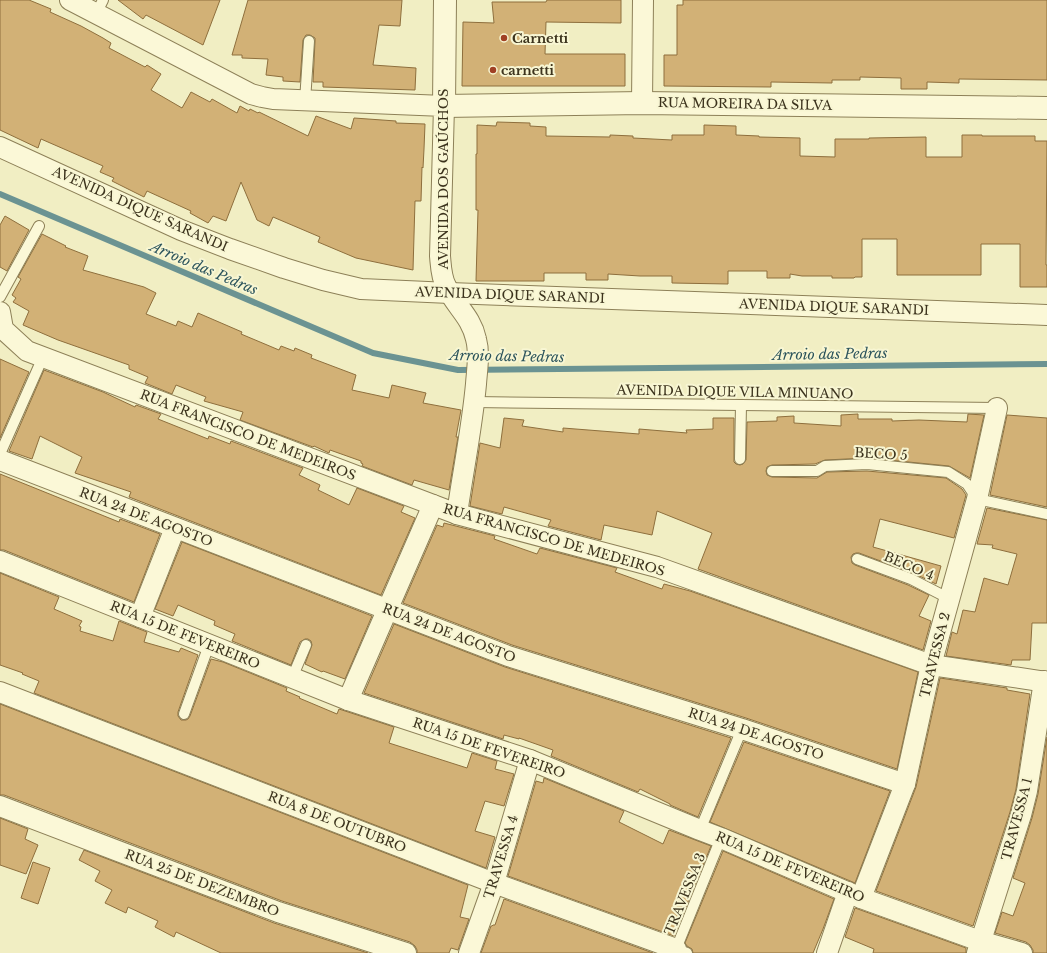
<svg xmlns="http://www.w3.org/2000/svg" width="1047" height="953" font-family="'Libre Baskerville',serif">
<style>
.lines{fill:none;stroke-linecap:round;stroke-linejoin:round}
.stream{stroke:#6b9392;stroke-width:6}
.building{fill:#d2b176;stroke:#8e6f3d}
.service-casing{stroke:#8d8058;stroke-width:12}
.minor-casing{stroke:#8d8058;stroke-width:22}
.tertiary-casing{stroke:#8d8058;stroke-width:24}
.service{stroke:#fbf8d7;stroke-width:10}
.minor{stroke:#fbf8d7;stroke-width:20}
.tertiary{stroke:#fbf8d7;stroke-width:22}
.poi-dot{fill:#a04024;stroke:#f8f6d3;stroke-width:1.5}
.labels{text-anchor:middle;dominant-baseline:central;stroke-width:4;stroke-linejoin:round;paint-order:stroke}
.poi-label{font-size:13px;font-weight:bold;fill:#3c331d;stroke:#f8f6d3;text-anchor:start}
.street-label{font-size:13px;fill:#3c331d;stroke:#f8f6d3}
.water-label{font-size:14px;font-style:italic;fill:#2c545c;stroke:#f8f6d3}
</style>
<rect width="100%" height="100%" fill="#f1eec3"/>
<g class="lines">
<polyline class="stream" points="0,194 373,353 458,370 1047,364"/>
</g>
<g class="building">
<polygon points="0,0 29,0 51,9 50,12 81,26 103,38 111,43 109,48 145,67 147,65 161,74 151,90 182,108 191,92 210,102 212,99 237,113 240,106 249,111 250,109 258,113 259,112 308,136 316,116 351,129 354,118 396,121 396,123 425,124 424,149 423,168 422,167 421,201 415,201 413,270 356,258 318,242 320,237 273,217 269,226 257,220 241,182 226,221 213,216 208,223 190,213 191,211 147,191 144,197 112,181 114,178 100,172 103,166 41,139 38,148 0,130"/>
<polygon points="118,0 220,0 203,45 146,15 143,19"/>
<polygon points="248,0 402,0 400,26 379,25 373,65 416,68 415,90 323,87 323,82 313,82 315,41 315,38 310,35 306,35 303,40 300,82 283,81 283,77 266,75 268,59 242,58 242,55 232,55"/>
<polygon points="547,0 621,0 621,23 546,22 545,54 625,54 625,86 462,86 463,22 494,23 492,2 546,2"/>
<polygon points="683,0 1047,0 1047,80 959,79 959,83 927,82 927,89 901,89 901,78 860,77 860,80 832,80 832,83 771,82 771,87 664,86 664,55 677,55 677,5 683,5"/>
<polygon points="497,122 530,123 530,126 546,127 546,136 610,137 610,135 633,136 633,138 672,140 672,135 704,135 704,125 736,126 736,135 759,136 759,137 800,138 800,156 835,157 835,139 869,139 869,138 926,137 926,157 962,157 962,135 982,135 982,136 1035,136 1035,141 1047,141 1046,265 1047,265 1047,287 1020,287 1020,244 981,244 981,275 897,275 897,239 862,239 862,277 855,277 854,278 832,278 832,276 802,276 790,274 790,278 767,278 767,271 728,271 728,284 672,283 672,276 640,276 608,274 608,280 586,280 586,273 544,273 544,281 476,281 478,210 476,210 476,154 477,154 477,125 496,126"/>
<polygon points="5,216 29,230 7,271 0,267 0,225"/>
<polygon points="42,234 66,246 65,247 88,256 83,270 144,287 156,293 146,314 176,326 178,321 192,327 198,313 242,332 241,334 279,350 281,346 294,351 295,348 312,355 311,358 356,375 352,390 389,398 392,385 426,393 423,403 461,410 456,437 458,437 449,490 414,480 412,485 362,466 363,464 361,463 361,461 330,450 329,453 314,446 313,447 240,420 243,412 204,401 206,397 176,385 172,394 145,383 148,377 129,369 129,365 58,340 23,325 29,311 13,302 16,298 12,295 21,279 18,277"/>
<polygon points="0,359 29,372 0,438"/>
<polygon points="44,370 103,392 135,407 136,405 161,414 158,419 208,439 209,436 230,444 231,441 303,468 299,475 320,485 318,490 349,505 357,488 404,506 401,512 415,518 381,595 129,497 131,492 75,473 82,457 40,436 32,459 9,451"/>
<polygon points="858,414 858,419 892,419 892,421 919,420 967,422 968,414 984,415 970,478 949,466 868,458 825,460 815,464 772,465 767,467 766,471 767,475 772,477 817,478 827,472 867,471 946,478 962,489 966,495 954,538 880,519 873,547 941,566 936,584 913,573 859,553 856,553 853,554 851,557 852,563 855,565 908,585 929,595 919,616 931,621 923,650 698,569 712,533 657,511 652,535 604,525 601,540 548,526 551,520 504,507 502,514 470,506 480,443 500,448 504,418 524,420 522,426 563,432 563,428 639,434 639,429 687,433 686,430 713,429 713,418 734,418 734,462 736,464 740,465 743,464 746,460 747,422 777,421 777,417 794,416 794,423 841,426 841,415"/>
<polygon points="1007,415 1047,418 1047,507 990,495"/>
<polygon points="0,474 119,522 120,519 160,534 134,602 4,550 0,550"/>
<polygon points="987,508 1047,520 1047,623 1032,623 1030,660 1012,660 1011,665 946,656 952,632 957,634 963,610 975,612 984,578 1008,585 1017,554 992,548 993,545 977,544"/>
<polygon points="444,523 495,536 494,539 537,554 540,548 617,568 615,572 662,589 664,584 690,591 918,672 897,769 746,718 512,645 403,603 437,525 443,527"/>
<polygon points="182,542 372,616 345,679 323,671 322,672 305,664 312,645 311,641 308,639 305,639 300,642 291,665 232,641 235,634 214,625 215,621 178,605 173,616 155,609"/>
<polygon points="0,573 59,597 54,609 82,621 79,626 81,627 80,631 113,641 119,621 147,632 144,642 179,652 181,648 198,655 178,712 178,716 181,720 186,720 188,719 190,716 211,659 223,662 287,688 286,691 300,697 299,698 337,714 339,709 394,727 389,743 467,768 472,753 497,761 495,769 514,774 504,806 485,801 475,831 495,837 486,868 34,693 39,681 22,674 23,673 0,665"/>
<polygon points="394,624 505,667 731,738 698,817 670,805 670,804 640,789 638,792 551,756 553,750 519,738 519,739 504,735 503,739 364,693"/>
<polygon points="940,678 1007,688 1007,690 1030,694 1016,789 1010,812 973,926 876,891 916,787"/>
<polygon points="0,704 468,885 460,917 469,919 458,950 451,948 449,953 417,953 417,950 415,946 410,942 282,901 36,807 4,795 0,795"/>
<polygon points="1047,737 1047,953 1033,953 1033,950 1030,945 1026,942 995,933 1002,912 1013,916 1025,883 1013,878 1032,818 1038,794"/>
<polygon points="744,742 890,791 855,883 710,822"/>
<polygon points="544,778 624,811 619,822 663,844 669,830 711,846 674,936 508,876 536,781 543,783"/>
<polygon points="0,818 28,829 25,839 38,845 26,874 0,865"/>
<polygon points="84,850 274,923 368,953 221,953 176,932 174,937 155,927 158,921 128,907 126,913 105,903 112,890 95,881 100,871 79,860"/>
<polygon points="723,851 834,899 823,929 813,953 693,953 692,949 687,946 685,943"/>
<polygon points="33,862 50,868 38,904 21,898"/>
<polygon points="504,899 653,953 481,953 491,926 492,926 493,925 495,925"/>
<polygon points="855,908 966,948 966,953 873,953 874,949 845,937"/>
</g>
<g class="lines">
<defs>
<g id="service">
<polyline points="96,14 103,0"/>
<polyline points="305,101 309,41"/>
<polyline points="0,297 39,226"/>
<polyline points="474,402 997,408"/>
<polyline points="0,454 43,357"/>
<polyline points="740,459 741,405"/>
<polyline points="772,471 817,471 825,466 867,464 948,472 967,484 977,499 1047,514"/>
<polyline points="857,559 911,579 950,599"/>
<polyline points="292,678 306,645"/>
<polyline points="184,714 209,645"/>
<polyline points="700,830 742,729"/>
<polyline points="687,953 676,949 721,838"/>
</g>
<g id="minor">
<path d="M70 0 251 94 262 97 273 99 444 106 440 256C441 266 441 277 446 286 455 306 471 316 476 339 480 354 477 369 476 384 472 428 463 471 457 514"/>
<polyline points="642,103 643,0"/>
<polyline points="0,147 181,230 230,249 284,268 323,280 361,289 450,293 1047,315"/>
<polyline points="0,312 3,329 27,351 457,514 657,567 931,665 1047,682"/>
<polyline points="0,460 508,656 742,729 905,784"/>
<polyline points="0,561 348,700 530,760 700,830 721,838 861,898 980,941 1022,953"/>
<polyline points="140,617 175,528"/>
<polyline points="0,692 494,883 676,949"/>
<polyline points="348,700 433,505"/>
<polyline points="0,806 278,912 406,953"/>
<polyline points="861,898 905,784 931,665 977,499 997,408"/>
<polyline points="469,953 494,883 530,760"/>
<polyline points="827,953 848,892"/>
<polyline points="977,953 1021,815 1027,791 1044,681"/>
</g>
<polyline id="tertiary" points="445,0 444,106 642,103 1047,108"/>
</defs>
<use href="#service" class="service-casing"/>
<use href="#minor" class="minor-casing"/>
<use href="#tertiary" class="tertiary-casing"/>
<use href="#service" class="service"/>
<use href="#minor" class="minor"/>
<use href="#tertiary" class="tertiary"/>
</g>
<g class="poi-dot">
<circle cx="504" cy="38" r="4"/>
<circle cx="493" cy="70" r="4"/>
</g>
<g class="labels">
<g class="poi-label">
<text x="512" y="38">Carnetti</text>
<text x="501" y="70">carnetti</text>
</g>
<g class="street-label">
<text transform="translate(745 104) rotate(1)">RUA MOREIRA DA SILVA</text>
<text transform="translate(443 179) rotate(-90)">AVENIDA DOS GAÚCHOS</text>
<text transform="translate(140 209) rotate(24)">AVENIDA DIQUE SARANDI</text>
<text transform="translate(510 295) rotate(2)">AVENIDA DIQUE SARANDI</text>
<text transform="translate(834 307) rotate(2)">AVENIDA DIQUE SARANDI</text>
<text transform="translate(735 392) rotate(1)">AVENIDA DIQUE VILA MINUANO</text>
<text transform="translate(248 435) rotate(21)">RUA FRANCISCO DE MEDEIROS</text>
<text transform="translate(881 454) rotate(3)">BECO 5</text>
<text transform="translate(146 517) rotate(21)">RUA 24 DE AGOSTO</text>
<text transform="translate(554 540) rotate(16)">RUA FRANCISCO DE MEDEIROS</text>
<text transform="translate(909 566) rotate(23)">BECO 4</text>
<text transform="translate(449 633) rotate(21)">RUA 24 DE AGOSTO</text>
<text transform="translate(185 635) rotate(22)">RUA 15 DE FEVEREIRO</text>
<text transform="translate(935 655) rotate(-76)">TRAVESSA 2</text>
<text transform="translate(756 734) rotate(18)">RUA 24 DE AGOSTO</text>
<text transform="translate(489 748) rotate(19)">RUA 15 DE FEVEREIRO</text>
<text transform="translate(1017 819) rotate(-75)">TRAVESSA 1</text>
<text transform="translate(337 822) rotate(21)">RUA 8 DE OUTUBRO</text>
<text transform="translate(501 857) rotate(-73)">TRAVESSA 4</text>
<text transform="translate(790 867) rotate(23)">RUA 15 DE FEVEREIRO</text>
<text transform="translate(202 883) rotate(21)">RUA 25 DE DEZEMBRO</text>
<text transform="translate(685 894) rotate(-68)">TRAVESSA 3</text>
</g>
<g class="water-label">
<text transform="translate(204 268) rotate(23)">Arroio das Pedras</text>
<text transform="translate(830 354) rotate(-1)">Arroio das Pedras</text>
<text transform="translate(507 356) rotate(1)">Arroio das Pedras</text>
</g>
</g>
</svg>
